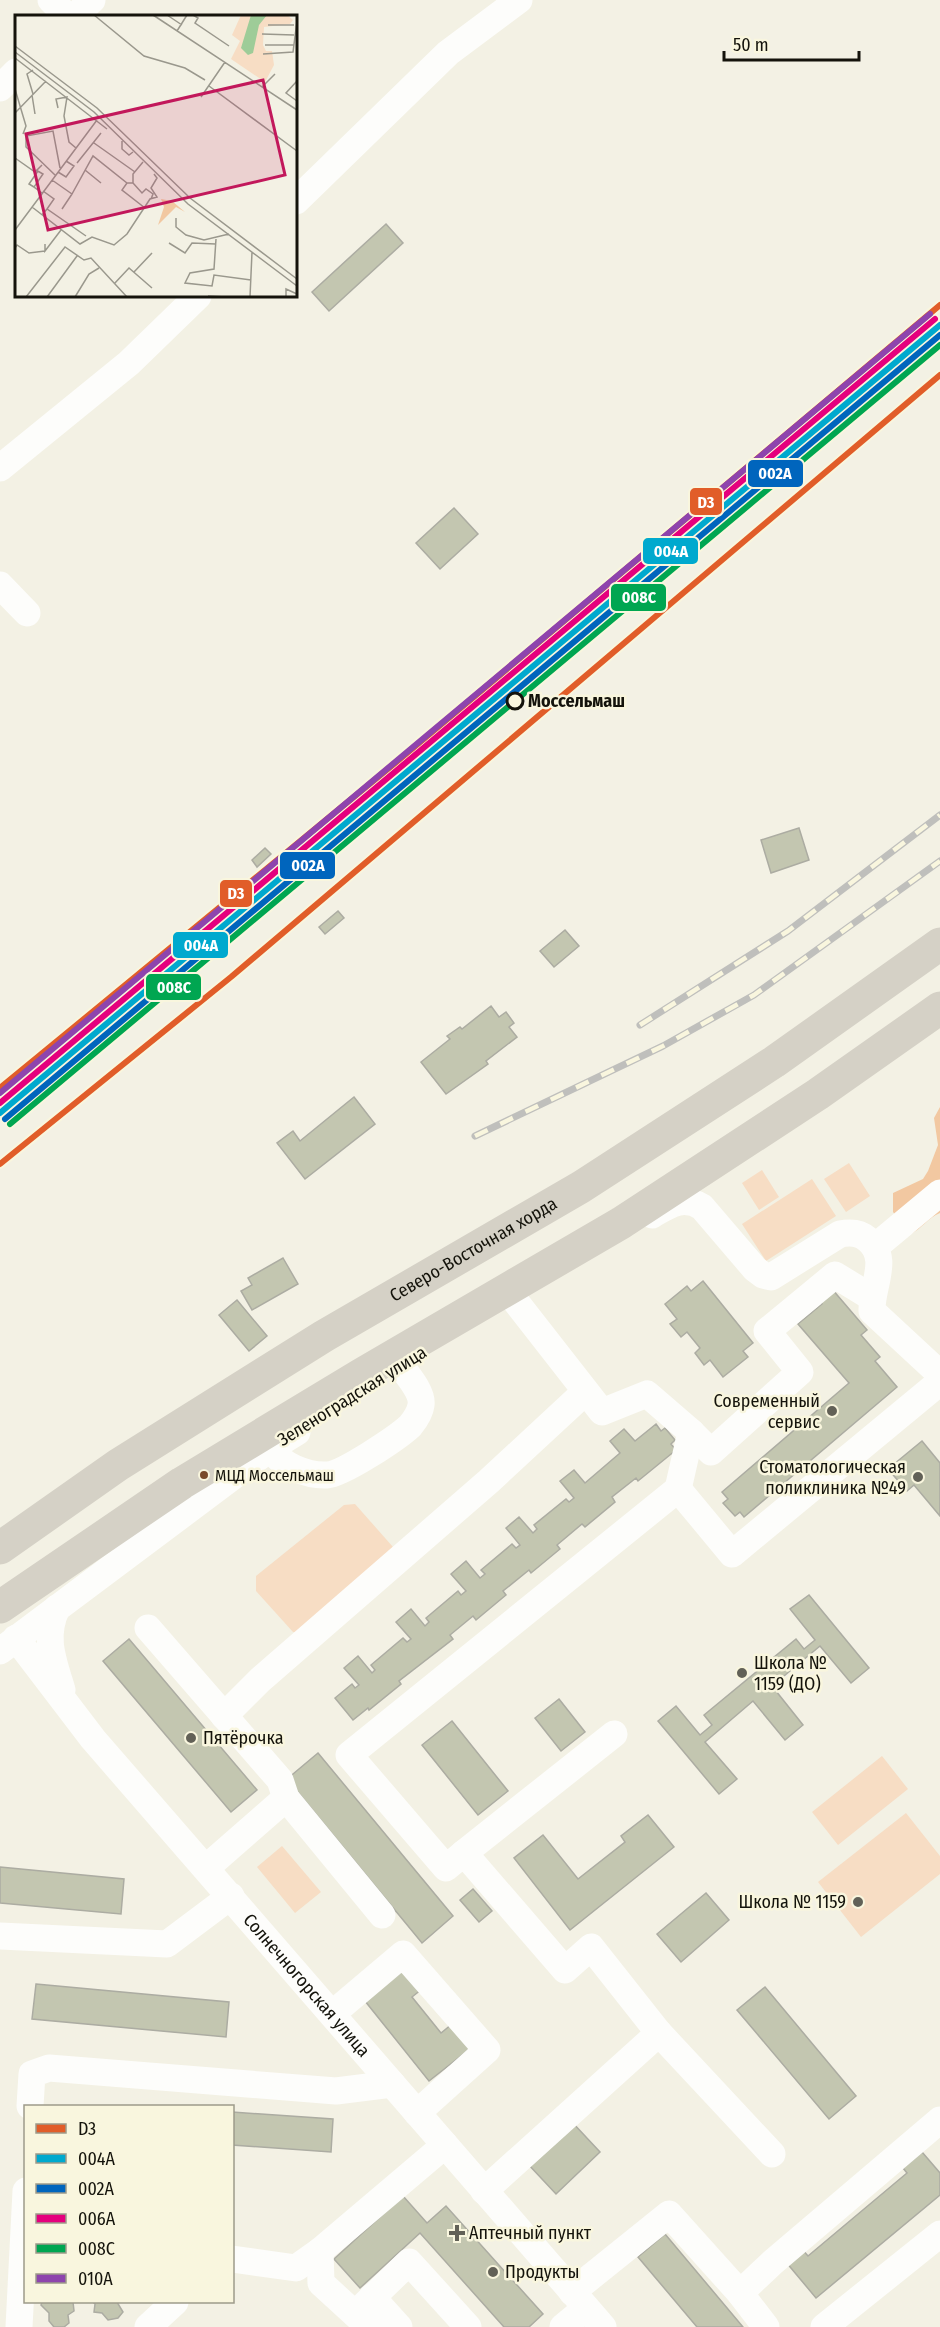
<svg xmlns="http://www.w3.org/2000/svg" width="940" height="2327" font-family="'Fira Sans Condensed',sans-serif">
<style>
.green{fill:#f7ddc4}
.forest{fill:#f2c8a1}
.building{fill:#c3c6b0;stroke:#acaca2;stroke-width:1.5}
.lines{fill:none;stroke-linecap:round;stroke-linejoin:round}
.minor{stroke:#fdfdfb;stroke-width:27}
.major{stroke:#d5d1c6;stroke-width:33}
.rail-casing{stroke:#bfbfbc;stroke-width:7}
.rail{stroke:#f9f6de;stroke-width:4.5;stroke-dasharray:14;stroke-linecap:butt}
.rail-1-casing{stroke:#f9f6de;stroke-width:10}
.rail-2-casing{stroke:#f9f6de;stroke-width:10}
.rail-3-casing{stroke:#f9f6de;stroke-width:10}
.rail-4-casing{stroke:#f9f6de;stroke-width:10}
.rail-5-casing{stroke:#f9f6de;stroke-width:10}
.rail-6-casing{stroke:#f9f6de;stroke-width:10}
.rail-1{stroke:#e15d29;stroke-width:6}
.rail-2{stroke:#00a9ce;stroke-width:6}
.rail-3{stroke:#0065bd;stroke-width:6}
.rail-4{stroke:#e5007d;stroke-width:6}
.rail-5{stroke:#00a651;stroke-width:6}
.rail-6{stroke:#8e44ad;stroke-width:6}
.stop-dot{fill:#f9f6de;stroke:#14130b;stroke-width:3}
.poi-dot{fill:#626157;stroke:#f9f6de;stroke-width:2}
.bus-dot{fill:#7a4b2a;stroke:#f9f6de;stroke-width:2}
.labels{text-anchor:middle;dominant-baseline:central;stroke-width:5;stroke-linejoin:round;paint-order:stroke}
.bus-label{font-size:16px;fill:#14130b;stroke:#f9f6de;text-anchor:start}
.stop-label{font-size:18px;font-weight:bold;fill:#14130b;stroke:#f9f6de;text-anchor:start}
.street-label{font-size:18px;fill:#14130b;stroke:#f9f6de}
.poi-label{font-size:18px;fill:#14130b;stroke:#f9f6de;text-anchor:start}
.inset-road{fill:none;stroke:#9a988d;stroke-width:1.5}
.view{fill:#c2185b;fill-opacity:0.15;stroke:#c2185b;stroke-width:3}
.inset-edge{fill:none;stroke:#14130b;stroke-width:3}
.line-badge{stroke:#f9f6de;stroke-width:2}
.badge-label{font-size:16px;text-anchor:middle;font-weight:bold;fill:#fff}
</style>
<rect width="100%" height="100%" fill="#f3f1e4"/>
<g class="green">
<polygon points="849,1163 870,1196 846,1212 824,1179"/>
<polygon points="762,1170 779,1197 759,1210 742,1183"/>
<polygon points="812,1179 836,1216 766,1261 742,1224"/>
<polygon points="355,1504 393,1547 391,1560 304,1633 293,1632 256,1591 256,1576 344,1505"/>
<polygon points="882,1756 908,1789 838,1845 812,1812"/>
<polygon points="906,1813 940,1856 940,1874 861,1937 818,1882"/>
<polygon points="282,1846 321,1892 295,1913 257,1867"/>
</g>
<path class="forest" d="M940 1107V1213C928 1218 922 1228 911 1234L893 1212V1193L923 1179 928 1171 938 1145 934 1118Z"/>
<g class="building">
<polygon points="386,224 403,243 329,311 312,292"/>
<polygon points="454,508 478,534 440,569 416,543"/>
<polygon points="799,828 809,860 771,873 761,840"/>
<polygon points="265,848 271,854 257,867 252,860"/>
<polygon points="338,911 344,918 325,934 319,927"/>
<polygon points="565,930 579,946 554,967 540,951"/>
<polygon points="491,1006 499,1017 506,1012 514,1023 509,1027 517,1037 486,1061 488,1064 446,1094 421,1062 450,1039 447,1036 460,1027 462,1029"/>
<polygon points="354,1097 375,1124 305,1179 277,1143 293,1131 300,1141"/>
<polygon points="283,1258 298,1284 252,1310 241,1291 252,1285 248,1278"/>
<polygon points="703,1281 753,1343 743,1351 748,1357 723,1377 710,1360 704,1365 695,1353 700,1348 687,1332 681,1337 670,1324 677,1319 665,1304 687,1286 691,1291"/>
<polygon points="832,1289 867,1330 861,1335 880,1357 875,1361 897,1387 744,1517 740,1512 735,1516 723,1503 728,1499 722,1492 849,1383 798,1324 822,1304 819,1300"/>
<polygon points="237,1300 267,1336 249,1351 219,1315"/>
<polygon points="656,1424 661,1431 665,1428 675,1440 671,1444 676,1450 638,1481 636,1478 612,1497 615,1502 585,1527 582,1524 557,1545 560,1549 531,1573 529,1570 503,1591 506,1595 476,1620 473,1616 450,1635 453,1639 399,1681 401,1684 369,1710 368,1708 353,1720 335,1698 352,1684 355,1688 359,1685 344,1668 358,1656 372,1673 375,1670 371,1665 403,1638 407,1642 411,1639 396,1622 411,1609 425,1626 429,1622 426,1618 458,1591 461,1595 466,1591 451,1574 466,1561 480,1578 485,1574 481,1570 512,1544 516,1548 520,1545 506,1528 519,1517 533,1533 537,1529 534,1525 566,1499 569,1502 574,1498 560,1481 574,1470 585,1483 620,1453 610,1441 624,1429 635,1441"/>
<polygon points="922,1441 940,1463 940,1516 914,1485 907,1491 888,1469"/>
<polygon points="809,1595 869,1668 851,1683 820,1646 772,1686 803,1725 785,1740 753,1701 705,1742 737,1779 719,1794 658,1721 676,1706 700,1735 712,1725 704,1715 796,1639 804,1649 815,1640 790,1609"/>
<polygon points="129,1639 257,1790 231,1812 103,1661"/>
<polygon points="559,1699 585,1732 561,1751 535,1718"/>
<polygon points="452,1721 508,1791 478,1815 422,1745"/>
<polygon points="318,1753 453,1916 422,1943 287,1779"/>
<polygon points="648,1815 674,1847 570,1930 514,1858 543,1835 578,1879 625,1842 621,1836"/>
<polygon points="0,1867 124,1879 121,1914 0,1903"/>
<polygon points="473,1889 492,1911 479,1922 460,1900"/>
<polygon points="706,1893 729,1920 681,1962 657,1934"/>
<polygon points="405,1969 422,1989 412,1997 441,2033 452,2024 471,2048 429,2081 365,2001"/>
<polygon points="36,1984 229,2002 226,2037 32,2019"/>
<polygon points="765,1987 856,2096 829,2119 737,2010"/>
<polygon points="232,2112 333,2119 331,2152 232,2145"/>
<polygon points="571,2121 600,2152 556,2194 527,2163"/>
<polygon points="922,2152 940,2173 940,2195 816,2298 786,2262 802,2249 808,2256 907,2173 903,2168"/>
<polygon points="403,2196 427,2223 446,2206 543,2314 529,2327 504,2327 420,2233 360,2288 334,2259"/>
<polygon points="665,2234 743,2327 697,2327 638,2257"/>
<polygon points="42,2302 73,2302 74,2311 68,2315 69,2323 64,2327 54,2327 49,2321 49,2313 41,2305"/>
<polygon points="93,2302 117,2302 123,2312 118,2318 108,2320 102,2313 94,2312 95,2304"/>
</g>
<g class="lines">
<g class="minor">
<polyline points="51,0 67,16"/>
<polyline points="75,16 92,0"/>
<polyline points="0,88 16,72"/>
<polyline points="296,201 448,53 519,0"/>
<polyline points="0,468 129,363 198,296"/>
<polyline points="0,585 27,613"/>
<path d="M652 1215C669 1205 683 1195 702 1207L755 1269 763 1275 771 1277 840 1234C850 1232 859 1232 867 1239 891 1258 871 1286 872 1311L940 1374"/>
<polyline points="875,1247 940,1193"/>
<polyline points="691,1432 711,1452 800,1372 767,1331 835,1275 871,1297"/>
<path d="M271 1448C279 1465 308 1476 327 1475 343 1474 397 1438 410 1426 415 1420 420 1413 421 1405 423 1392 407 1375 400 1365"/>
<polyline points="678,1489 732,1554 940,1382"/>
<path d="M57 1608C43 1637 53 1660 62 1690"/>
<polyline points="148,1628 280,1780 286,1798 382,1915"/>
<path id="s1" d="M16 1638 93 1739 603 2327"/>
<polyline points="0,1651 271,1448 297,1432"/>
<polyline points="224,1716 260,1680 489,1481 585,1392"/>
<polyline points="464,1853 614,1734"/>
<polyline points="206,1868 286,1798"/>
<polyline points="0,1936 167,1944 231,1896"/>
<polyline points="332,2014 403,1954 487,2050 417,2113"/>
<polyline points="659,2033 772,2154"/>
<polyline points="30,2106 32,2074 49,2068 336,2091 392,2084"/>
<polyline points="484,2191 659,2033 591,1947 565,1970 464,1853 446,1868 349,1755 678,1489 691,1432 647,1394 602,1412 513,1298"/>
<polyline points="320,2251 321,2283 369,2327"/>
<polyline points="232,2259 296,2268 320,2251 445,2145"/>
<polyline points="572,2292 669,2214 740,2293"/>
<polyline points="372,2297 399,2327"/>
<polyline points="355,2314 409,2262 468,2327"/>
<polyline points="19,2327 26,2191"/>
<polyline points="148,2327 175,2302"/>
<polyline points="563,2327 586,2308"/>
<polyline points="766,2327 740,2293 773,2262 940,2120"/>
<polyline points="824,2327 940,2234"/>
</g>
<g class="major">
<path id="s2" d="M0 1548 118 1465 324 1336 581 1187 774 1062 940 944"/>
<polyline points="0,1607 182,1483 362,1374 621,1223 818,1094 940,1008"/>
</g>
<defs>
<g id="rail">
<polyline points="640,1025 788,931 940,815"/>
<polyline points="475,1136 663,1046 754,995 940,861"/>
</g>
</defs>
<use href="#rail" class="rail-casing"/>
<use href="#rail" class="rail"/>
<defs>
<g id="rail-1">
<polyline points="0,1088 400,759 940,305"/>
<polyline points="0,1164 231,977 940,375"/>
</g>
<polyline id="rail-2" points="0,1113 940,325"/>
<polyline id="rail-3" points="5,1119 940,335"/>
<polyline id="rail-4" points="0,1103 935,319"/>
<polyline id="rail-5" points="10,1124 940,345"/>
<polyline id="rail-6" points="0,1093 930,314"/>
</defs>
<use href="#rail-1" class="rail-1-casing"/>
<use href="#rail-2" class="rail-2-casing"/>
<use href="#rail-3" class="rail-3-casing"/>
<use href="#rail-4" class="rail-4-casing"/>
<use href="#rail-5" class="rail-5-casing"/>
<use href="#rail-6" class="rail-6-casing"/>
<use href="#rail-1" class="rail-1"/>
<use href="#rail-2" class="rail-2"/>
<use href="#rail-3" class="rail-3"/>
<use href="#rail-4" class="rail-4"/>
<use href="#rail-5" class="rail-5"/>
<use href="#rail-6" class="rail-6"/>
</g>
<circle class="stop-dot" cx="515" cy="701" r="8"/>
<g class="poi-dot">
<circle cx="832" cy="1411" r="6"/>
<circle cx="918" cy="1477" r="6"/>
<circle cx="742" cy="1673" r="6"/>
<circle cx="191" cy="1738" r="6"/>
<circle cx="858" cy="1902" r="6"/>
<path d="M454 2224h6v6h6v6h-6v6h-6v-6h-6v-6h6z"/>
<circle cx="493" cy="2272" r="6"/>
</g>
<circle class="bus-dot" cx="204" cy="1475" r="5"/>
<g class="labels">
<g class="bus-label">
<text x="215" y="1475">МЦД Моссельмаш</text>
</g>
<g class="stop-label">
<text x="528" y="701">Моссельмаш</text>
</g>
<g class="street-label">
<text stroke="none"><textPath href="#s2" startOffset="560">Северо-Восточная хорда</textPath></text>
<text transform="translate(352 1396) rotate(-32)">Зеленоградская улица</text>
<text stroke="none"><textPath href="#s1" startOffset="453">Солнечногорская улица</textPath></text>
</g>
<g class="poi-label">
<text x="820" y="1401" text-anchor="end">Современный<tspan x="820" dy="21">сервис</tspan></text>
<text x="906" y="1467" text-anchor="end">Стоматологическая<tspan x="906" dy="21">поликлиника №49</tspan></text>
<text x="754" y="1663">Школа №<tspan x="754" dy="21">1159 (ДО)</tspan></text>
<text x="203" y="1738">Пятёрочка</text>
<text x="846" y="1902" text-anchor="end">Школа № 1159</text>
<text x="469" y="2233">Аптечный пункт</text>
<text x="505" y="2272">Продукты</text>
</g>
</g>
<g transform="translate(15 15)">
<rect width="282" height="282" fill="#f3f1e4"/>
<path d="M226 0H272L278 5 275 9 249 12 248 30 251 36H257L259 50 250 67 216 44 225 26 217 20Z" fill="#f7ddc4"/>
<path d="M146 184 157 186 170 197 161 192 143 210 149 192Z" fill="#f2c8a1"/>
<path d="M236 0H252L244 10 238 38 233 40 226 33Z" fill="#9ecc98"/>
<path class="inset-road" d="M79 0 129 41 170 53 190 65M138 0 282 95M152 0 167 10M178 0 183 3 180 8 214 31M253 10H279M162 16 172 0M247 19 279 20M250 30H279M0 31 82 93 175 183 282 264M0 37 79 97 173 189 282 271M248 39 278 37 282 6M0 43 92 114M18 55 12 59 18 79M282 66 271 78 282 86M194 71 282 136M247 72 260 59M0 74 11 111 8 119M17 80 20 99M186 82 210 47M43 93 41 84 52 82 49 101 54 127 61 133M0 98 31 66M107 126V134L114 140 118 137M79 128 120 157M0 143 20 157 27 150M62 148 86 118M21 155 28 159 19 172 27 178M70 155 86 168M43 157 51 162 59 151 51 146M40 160 11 132V121L38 116 45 153M37 165 57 179 78 141 112 168H118V159L128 147M112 168 107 175 130 193M118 168 127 178 131 174 138 179 136 184M19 172 14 169 23 156M28 176 39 184 32 194M17 192 65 229 77 222 99 230 112 219 135 184 142 182 136 173 142 163 139 159M47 194 57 179M27 200 32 194 71 221M161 203V212L171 220 189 225 214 219M0 215 82 105M201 224 199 254 175 258 170 268 197 271 199 260 236 265M154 228 170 238 177 228 201 229M30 229V236L46 215M0 233 2 230 14 238 30 236M119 257 137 238M99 269 114 253 137 273M193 281 211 282M11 282 50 232 69 245 76 243 112 282M32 282 62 241M60 282 74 259 84 253M167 282H193M235 282 237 237M271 282V274L282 279"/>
<path class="view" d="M248 65 270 160 33 215 11 119Z"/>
<rect width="282" height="282" class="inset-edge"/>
</g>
<g class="line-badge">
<rect x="747" y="459" width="57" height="29" rx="6" fill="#0065bd"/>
<rect x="689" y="487" width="34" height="29" rx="6" fill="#e15d29"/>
<rect x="642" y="537" width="57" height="28" rx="6" fill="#00a9ce"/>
<rect x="610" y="583" width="57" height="29" rx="6" fill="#00a651"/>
<rect x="279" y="851" width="57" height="29" rx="6" fill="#0065bd"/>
<rect x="219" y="879" width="34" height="29" rx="6" fill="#e15d29"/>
<rect x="172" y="931" width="57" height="28" rx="6" fill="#00a9ce"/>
<rect x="145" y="973" width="57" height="28" rx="6" fill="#00a651"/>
</g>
<g class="badge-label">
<text x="775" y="479">002А</text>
<text x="706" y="508">D3</text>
<text x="671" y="557">004А</text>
<text x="639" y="603">008С</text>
<text x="308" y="871">002А</text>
<text x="236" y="899">D3</text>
<text x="201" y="951">004А</text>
<text x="174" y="993">008С</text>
</g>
<rect x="24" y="2105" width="210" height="198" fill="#f9f6de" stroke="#9d9b8a" stroke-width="1.5"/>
<rect x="36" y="2124" width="30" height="9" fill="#e15d29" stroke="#9d9b8a" stroke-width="1.5"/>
<text x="78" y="2135" font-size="18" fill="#14130b">D3</text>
<rect x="36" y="2154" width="30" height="9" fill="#00a9ce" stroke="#9d9b8a" stroke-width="1.5"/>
<text x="78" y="2165" font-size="18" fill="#14130b">004А</text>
<rect x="36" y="2184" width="30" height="9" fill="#0065bd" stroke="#9d9b8a" stroke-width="1.5"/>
<text x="78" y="2195" font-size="18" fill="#14130b">002А</text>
<rect x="36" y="2214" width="30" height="9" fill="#e5007d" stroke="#9d9b8a" stroke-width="1.5"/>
<text x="78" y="2225" font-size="18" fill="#14130b">006А</text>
<rect x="36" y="2244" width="30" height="9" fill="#00a651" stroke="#9d9b8a" stroke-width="1.5"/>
<text x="78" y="2255" font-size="18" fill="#14130b">008С</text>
<rect x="36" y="2274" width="30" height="9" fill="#8e44ad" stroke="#9d9b8a" stroke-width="1.5"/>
<text x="78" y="2285" font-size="18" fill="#14130b">010А</text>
<path d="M724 51v9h135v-9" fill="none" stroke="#14130b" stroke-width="3"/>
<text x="733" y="51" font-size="18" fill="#14130b" stroke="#f9f6de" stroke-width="4.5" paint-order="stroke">50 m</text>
</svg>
